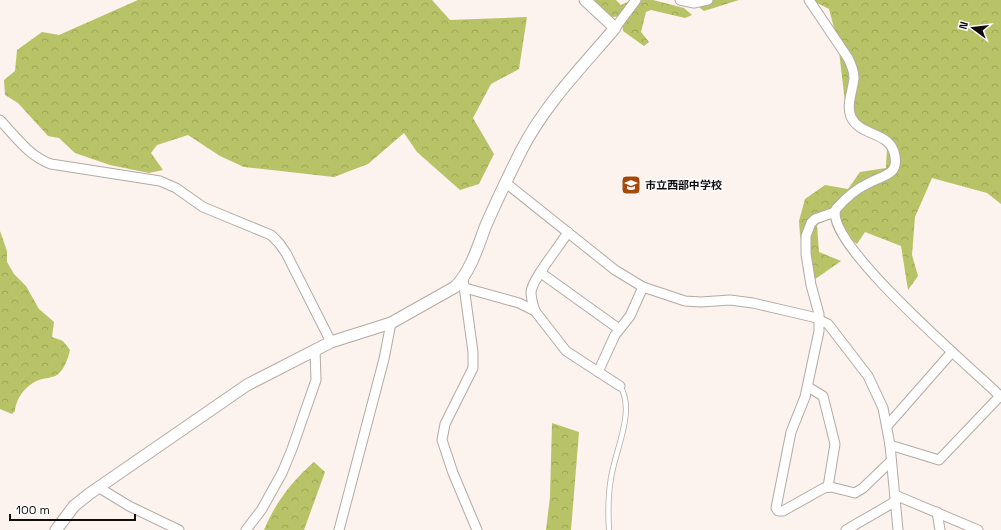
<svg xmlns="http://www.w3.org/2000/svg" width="1001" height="530" font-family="'Space Grotesk','Noto Sans JP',sans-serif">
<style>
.forest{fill:url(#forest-crowns)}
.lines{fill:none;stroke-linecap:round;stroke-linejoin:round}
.service-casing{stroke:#b3aaa6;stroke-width:6}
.minor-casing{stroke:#b3aaa6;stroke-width:11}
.tertiary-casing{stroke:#b3aaa6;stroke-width:13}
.service{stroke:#fff;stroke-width:4.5}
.minor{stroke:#fff;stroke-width:9}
.tertiary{stroke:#fff;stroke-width:11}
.labels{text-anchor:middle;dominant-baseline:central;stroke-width:3.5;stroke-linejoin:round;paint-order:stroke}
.poi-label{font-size:11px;font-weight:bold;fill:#0f0c0b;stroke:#fff;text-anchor:start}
</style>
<defs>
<pattern id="forest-crowns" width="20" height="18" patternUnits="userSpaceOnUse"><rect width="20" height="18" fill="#b8c266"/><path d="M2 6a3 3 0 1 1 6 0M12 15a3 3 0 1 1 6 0" fill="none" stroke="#9da657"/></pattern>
</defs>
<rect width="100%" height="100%" fill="#fcf2ee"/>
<g class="forest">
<polygon points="138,0 432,0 450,20 527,17 519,69 491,84 473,118 494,154 479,184 460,190 417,152 404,133 368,164 334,177 244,167 220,156 188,135 157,145 151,153 163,170 149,173 110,165 75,153 59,138 48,136 18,103 5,95 4,80 15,71 17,50 42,32 59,35"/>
<polygon points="589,0 616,0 621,5 632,0 653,0 684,8 692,15 685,18 651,10 646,12 641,32 649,42 644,46 623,31 621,16 613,17"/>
<polygon points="699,0 739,0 704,11 700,8"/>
<polygon points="811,0 1001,0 1001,204 987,193 932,178 915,217 912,255 918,276 908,290 901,246 865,232 857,244 845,235 836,215 817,225 819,252 841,261 811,282 800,235 799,221 805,199 825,185 848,189 860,172 886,168 887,147 860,125 845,102 838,43 829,9"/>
<path d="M0 231 7 251V262L14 274 26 286 39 309 54 322 52 337 63 341 70 350C68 358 65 369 57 375 52 378 45 378 39 380 26 385 16 398 15 411L12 414 0 409Z"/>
<polygon points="552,423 579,432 571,530 546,530 550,497"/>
<path d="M314 462 325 472 304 530H264C276 502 291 482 314 462Z"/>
</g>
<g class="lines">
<defs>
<path id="service" d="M609 530C608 513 608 495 611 478 615 451 636 410 620 386"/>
<g id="minor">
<polyline points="680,0 694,3 708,0"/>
<path d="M809 0 848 58C851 64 854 71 854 78 853 90 846 105 851 117 860 136 887 131 894 152 901 176 882 175 867 184 856 189 844 200 836 209 822 242 975 371 1001 397"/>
<polyline points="615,28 636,0"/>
<path d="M0 120C16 137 29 156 51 164L160 181 176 188 203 207 271 235 279 243 286 253 331 342"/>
<polyline points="506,183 615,270 643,287 685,301 701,302 730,300 753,303 813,317 828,324 868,376 883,408 890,445 898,530"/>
<polyline points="835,212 815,219 811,223 806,236 806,254 811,285 819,314 819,331 805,397 791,432 776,508 778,511 783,511 824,488 831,487 855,493 863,488 891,461"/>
<path d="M568 232C560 246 532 279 531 292 531 299 533 305 535 311L566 351 620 386"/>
<polyline points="541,273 619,329"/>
<polyline points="463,279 473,352 473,368 445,424 442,440 453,473 477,530"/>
<polyline points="465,288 519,303 535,311"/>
<polyline points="598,372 615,335 630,316 643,287"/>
<polyline points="808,387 823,396 835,444 828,487"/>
<polyline points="887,426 952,352"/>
<polyline points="890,445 939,460 1000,396"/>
<polyline points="98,487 129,506 179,530"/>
<polyline points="895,495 978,530"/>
<polyline points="937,512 940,530"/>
<polyline points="246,530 262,509 282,473 292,449 316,380 315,349"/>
<polyline points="339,530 384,359 391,323"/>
<polyline points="846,530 896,501"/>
</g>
<path id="tertiary" d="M56 530 74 506 89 494 247 385 331 342 391 323 455 287C471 271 478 246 486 225 497 200 509 175 521 151 545 104 582 67 615 28L585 0"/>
</defs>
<use href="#service" class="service-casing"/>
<use href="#minor" class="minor-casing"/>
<use href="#tertiary" class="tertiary-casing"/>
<use href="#service" class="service"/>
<use href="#minor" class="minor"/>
<use href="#tertiary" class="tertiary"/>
</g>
<defs>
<symbol id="school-square" viewBox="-11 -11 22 22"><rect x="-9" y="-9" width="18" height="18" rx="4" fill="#a94706" stroke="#fff"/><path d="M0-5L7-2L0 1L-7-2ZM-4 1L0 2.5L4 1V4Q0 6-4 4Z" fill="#fff"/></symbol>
</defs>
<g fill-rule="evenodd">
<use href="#school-square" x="620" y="174" width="22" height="22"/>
</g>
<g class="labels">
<g class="poi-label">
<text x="645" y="185">市立西部中学校</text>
</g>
</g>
<g transform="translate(973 28) rotate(285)" stroke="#ffffff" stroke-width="3" paint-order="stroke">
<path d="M0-3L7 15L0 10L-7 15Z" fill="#0f0c0b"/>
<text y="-6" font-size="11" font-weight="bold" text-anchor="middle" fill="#0f0c0b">N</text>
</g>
<path d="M10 514v6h125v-6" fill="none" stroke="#0f0c0b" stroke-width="2"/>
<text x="16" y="514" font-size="12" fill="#0f0c0b" stroke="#ffffff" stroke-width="3" paint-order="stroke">100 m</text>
</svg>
